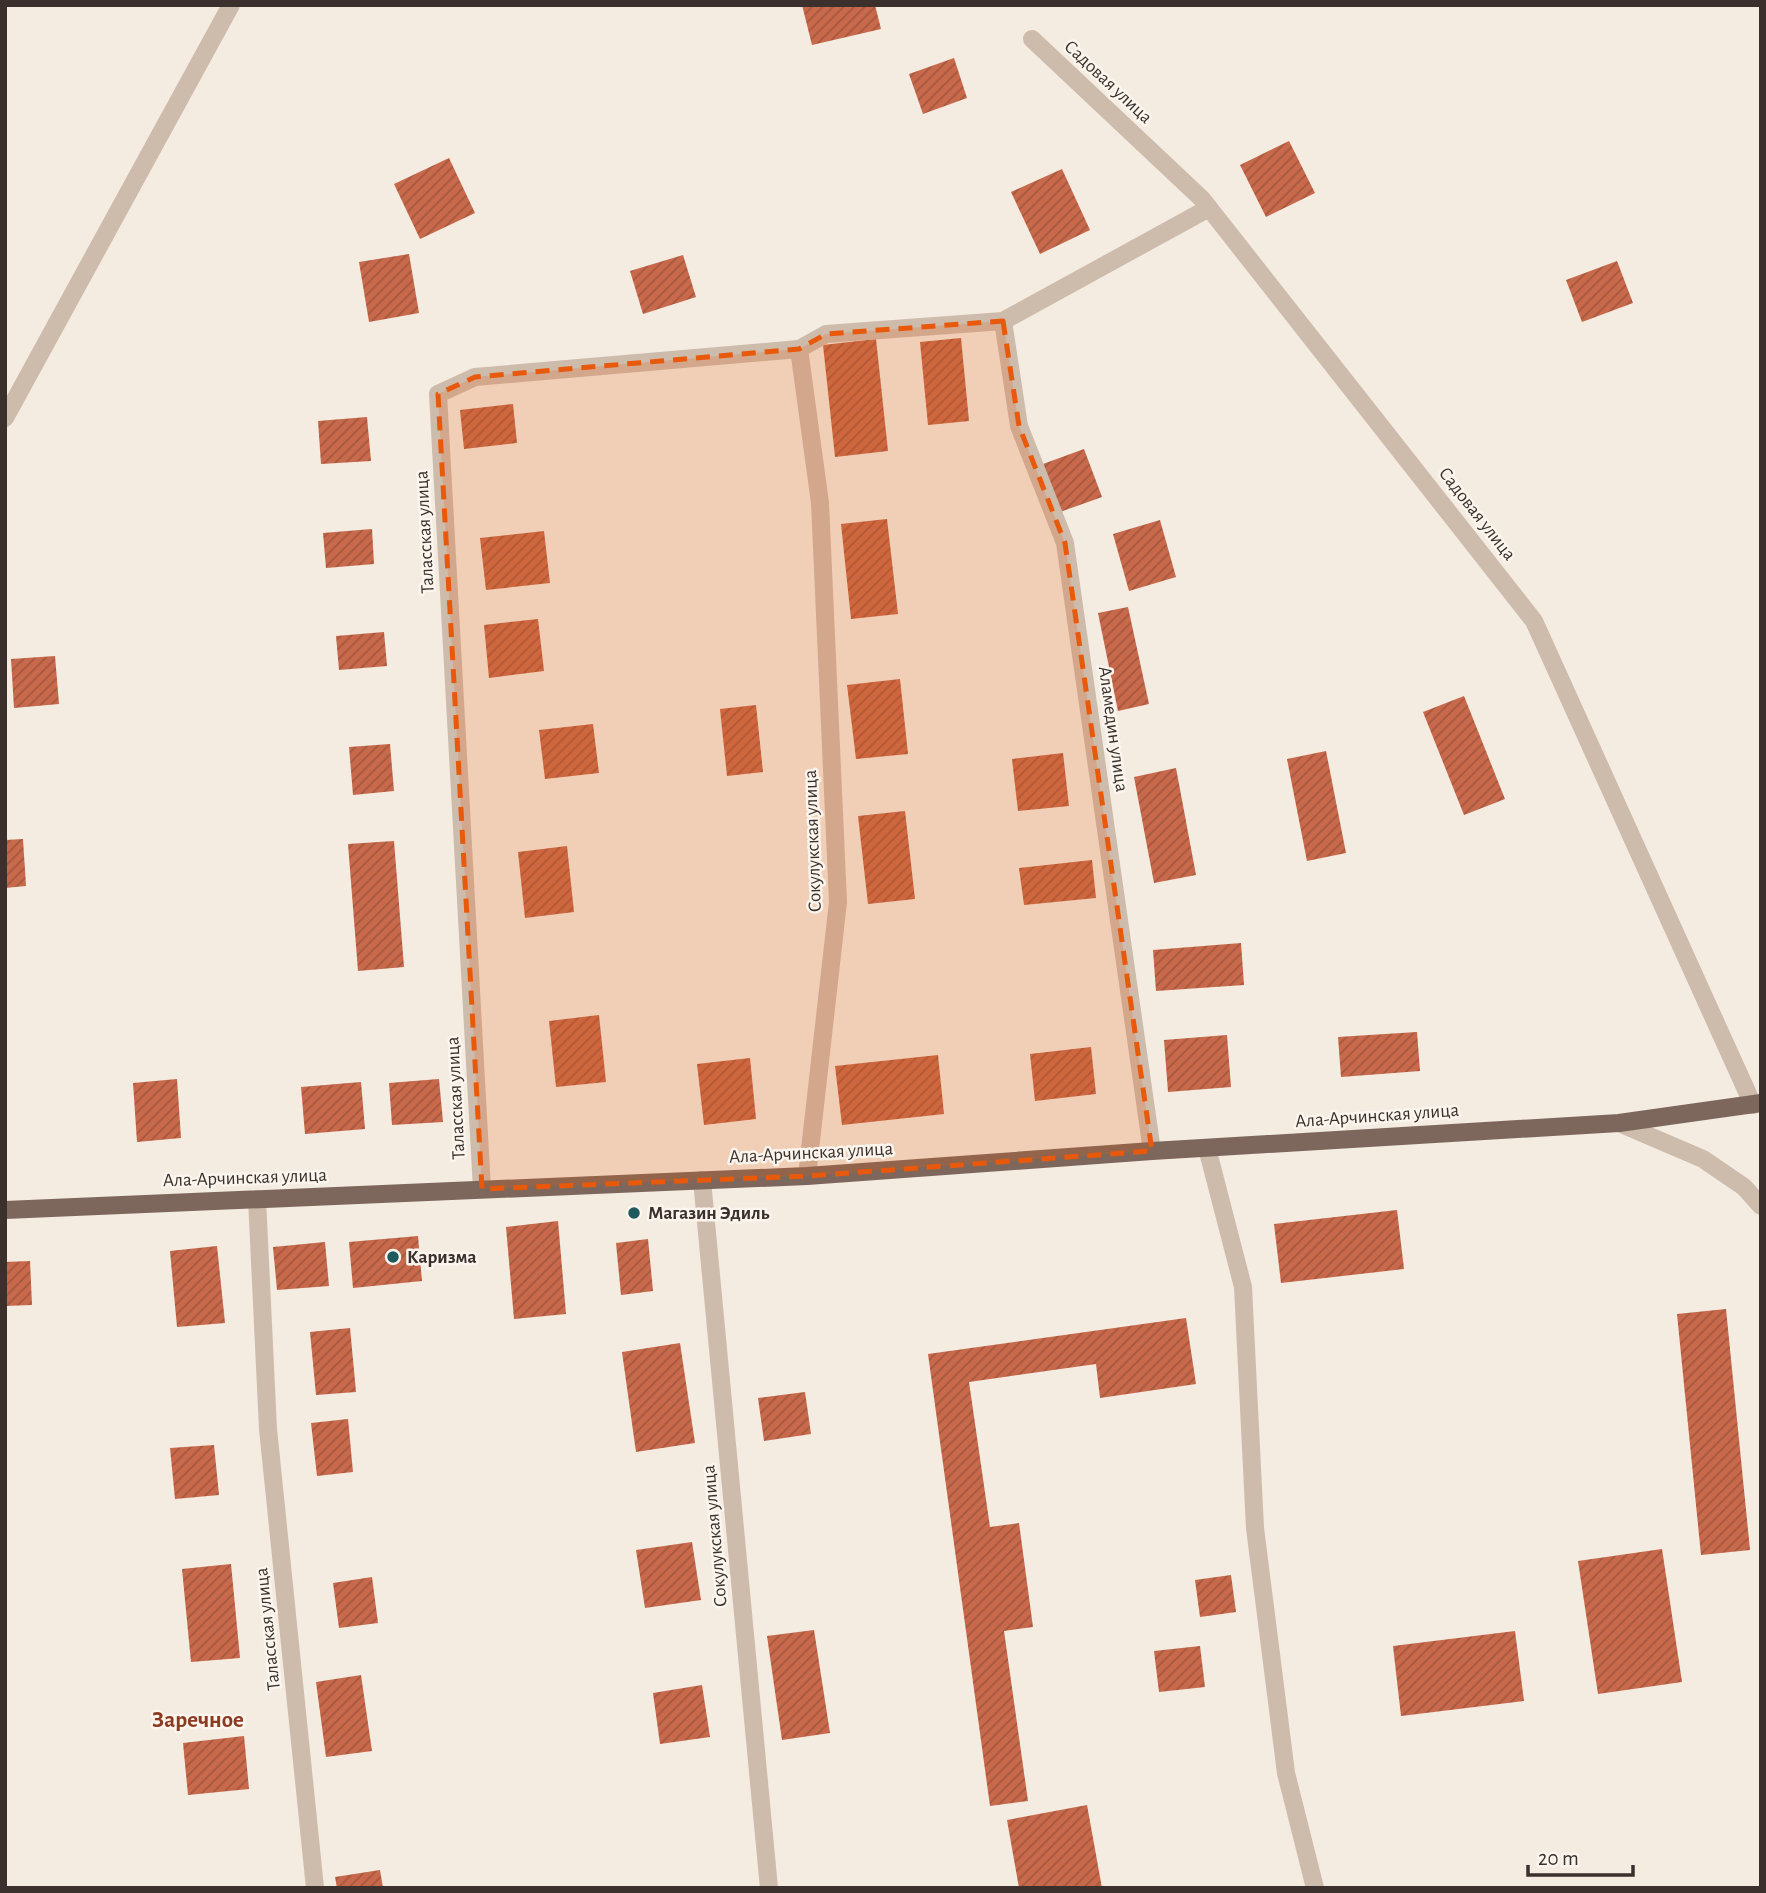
<svg xmlns="http://www.w3.org/2000/svg" width="1766" height="1893" font-family="'Alegreya Sans',sans-serif">
<style>
.building{fill:url(#building-hatch)}
.lines{fill:none;stroke-linecap:round;stroke-linejoin:round}
.minor{stroke:#cdbbac;stroke-width:18}
.major{stroke:#7d675c;stroke-width:18}
.marked{fill:#e8590c;fill-opacity:0.2;stroke:#e8590c;stroke-width:5;stroke-dasharray:14 9;stroke-linejoin:round}
.poi-dot{fill:#1f5a5e;stroke:#fbf5ee;stroke-width:2.5}
.labels{text-anchor:middle;dominant-baseline:central;stroke-width:5;stroke-linejoin:round;paint-order:stroke}
.street-label{font-size:19px;fill:#3b302b;stroke:#fbf5ee}
.poi-label{font-size:19px;font-weight:bold;fill:#3b302b;stroke:#fbf5ee;text-anchor:start}
.quarter-label{font-size:23px;font-weight:bold;fill:#8c3b22;stroke:#fbf5ee}
</style>
<defs>
<pattern id="building-hatch" width="6" height="6" patternUnits="userSpaceOnUse" patternTransform="scale(1.75)"><rect width="6" height="6" fill="#c8694b"/><path d="M-1 1l2-2M0 6l6-6M5 7l2-2" fill="none" stroke="#a4573f"/></pattern>
</defs>
<rect width="100%" height="100%" fill="#f4ebe1"/>
<g class="building">
<polygon points="802,5 875,5 881,29 812,45"/>
<polygon points="954,58 967,98 923,114 909,74"/>
<polygon points="1289,141 1315,193 1266,217 1240,165"/>
<polygon points="449,158 475,213 420,239 394,184"/>
<polygon points="1062,169 1090,230 1040,254 1011,192"/>
<polygon points="409,254 419,313 369,322 359,262"/>
<polygon points="683,255 696,297 643,314 630,271"/>
<polygon points="1617,261 1633,303 1582,322 1566,280"/>
<polygon points="961,338 969,421 928,425 920,342"/>
<polygon points="876,339 888,451 835,457 823,345"/>
<polygon points="513,404 517,443 464,449 460,410"/>
<polygon points="367,417 371,461 321,464 318,421"/>
<polygon points="1084,449 1102,497 1060,512 1043,464"/>
<polygon points="887,519 898,614 851,619 841,524"/>
<polygon points="1160,520 1176,577 1129,591 1113,534"/>
<polygon points="372,529 374,564 326,568 323,533"/>
<polygon points="544,531 550,583 486,590 480,538"/>
<polygon points="1128,607 1149,704 1118,711 1098,613"/>
<polygon points="538,619 544,671 489,678 484,625"/>
<polygon points="384,632 387,666 339,670 336,636"/>
<polygon points="55,656 59,704 14,708 11,659"/>
<polygon points="900,679 908,754 856,759 847,685"/>
<polygon points="1464,696 1505,799 1464,815 1423,712"/>
<polygon points="756,705 763,772 727,776 720,709"/>
<polygon points="593,724 599,773 545,779 539,730"/>
<polygon points="390,744 394,791 353,795 349,747"/>
<polygon points="1326,751 1346,853 1307,861 1287,759"/>
<polygon points="1063,753 1069,806 1018,811 1012,759"/>
<polygon points="1176,768 1196,875 1154,883 1134,777"/>
<polygon points="905,811 915,899 868,904 858,816"/>
<polygon points="23,839 26,886 5,888 5,840"/>
<polygon points="394,841 404,967 358,971 348,844"/>
<polygon points="567,846 574,912 525,918 518,852"/>
<polygon points="1092,860 1096,898 1024,905 1019,868"/>
<polygon points="1241,943 1244,985 1156,991 1153,950"/>
<polygon points="599,1015 606,1082 556,1087 549,1021"/>
<polygon points="1417,1032 1420,1071 1341,1077 1338,1037"/>
<polygon points="1227,1035 1231,1087 1168,1092 1164,1040"/>
<polygon points="1091,1047 1096,1094 1035,1101 1030,1054"/>
<polygon points="938,1055 944,1114 842,1125 835,1066"/>
<polygon points="750,1058 756,1119 704,1125 697,1064"/>
<polygon points="177,1079 181,1138 137,1142 133,1083"/>
<polygon points="439,1079 443,1122 392,1125 389,1083"/>
<polygon points="361,1082 365,1129 305,1134 301,1087"/>
<polygon points="1397,1210 1404,1269 1281,1283 1274,1224"/>
<polygon points="558,1221 566,1314 514,1319 506,1227"/>
<polygon points="418,1236 422,1281 353,1288 349,1242"/>
<polygon points="648,1239 653,1291 621,1295 616,1243"/>
<polygon points="325,1242 329,1286 277,1290 273,1247"/>
<polygon points="217,1246 225,1323 177,1327 170,1251"/>
<polygon points="30,1261 32,1305 5,1306 5,1262"/>
<polygon points="1726,1309 1750,1550 1701,1555 1677,1314"/>
<polygon points="1186,1318 1196,1384 1100,1398 1096,1364 969,1382 990,1527 1019,1523 1033,1627 1004,1631 1028,1801 990,1806 928,1354"/>
<polygon points="350,1328 356,1392 316,1395 310,1332"/>
<polygon points="680,1343 695,1443 636,1452 622,1352"/>
<polygon points="805,1392 811,1434 764,1441 758,1398"/>
<polygon points="348,1419 353,1472 317,1476 311,1423"/>
<polygon points="214,1445 219,1495 175,1499 170,1448"/>
<polygon points="692,1542 701,1600 645,1608 636,1550"/>
<polygon points="1662,1549 1682,1682 1598,1694 1578,1561"/>
<polygon points="231,1564 240,1658 191,1662 182,1569"/>
<polygon points="1231,1575 1236,1612 1200,1617 1195,1580"/>
<polygon points="372,1577 378,1623 339,1628 333,1583"/>
<polygon points="814,1630 830,1733 782,1740 767,1636"/>
<polygon points="1515,1631 1524,1701 1401,1716 1393,1646"/>
<polygon points="1200,1646 1205,1687 1159,1692 1154,1651"/>
<polygon points="361,1675 372,1751 326,1757 316,1682"/>
<polygon points="702,1685 710,1737 660,1744 653,1693"/>
<polygon points="244,1736 249,1789 188,1795 183,1743"/>
<polygon points="1087,1805 1102,1888 1019,1888 1007,1820"/>
<polygon points="380,1870 383,1888 337,1888 335,1877"/>
</g>
<g class="lines">
<g class="minor">
<polyline points="1032,39 1202,199 1534,621 1753,1105"/>
<polyline points="1003,321 1019,426 1065,543 1152,1151"/>
<polyline points="799,349 826,334 1003,321 1209,208"/>
<polyline points="5,418 231,5"/>
<polyline points="1619,1123 1703,1159 1744,1187 1761,1206"/>
<polyline points="1207,1148 1243,1287 1255,1528 1286,1773 1315,1888"/>
<polyline points="702,1180 769,1888"/>
<polyline points="482,1189 438,394 475,377 799,349 820,503 838,902 807,1176"/>
<polyline points="257,1199 268,1429 315,1888"/>
</g>
<polyline class="major" points="5,1210 807,1176 1152,1151 1619,1123 1761,1103"/>
</g>
<path class="marked" d="M1003 321 1019 426 1065 543 1152 1151 807 1176 482 1189 438 394 475 377 799 349 826 334Z"/>
<g class="poi-dot">
<circle cx="634" cy="1213" r="7"/>
<circle cx="393" cy="1257" r="7"/>
</g>
<g class="labels">
<g class="street-label">
<text transform="translate(1108 82) rotate(43)">Садовая улица</text>
<text transform="translate(1477 514) rotate(52)">Садовая улица</text>
<text transform="translate(425 532) rotate(-93)">Таласская улица</text>
<text transform="translate(1113 729) rotate(82)">Аламедин улица</text>
<text transform="translate(813 841) rotate(-92)">Сокулукская улица</text>
<text transform="translate(456 1098) rotate(-93)">Таласская улица</text>
<text transform="translate(1377 1116) rotate(-4)">Ала-Арчинская улица</text>
<text transform="translate(811 1153) rotate(-3)">Ала-Арчинская улица</text>
<text transform="translate(245 1178) rotate(-2)">Ала-Арчинская улица</text>
<text transform="translate(715 1536) rotate(-95)">Сокулукская улица</text>
<text transform="translate(268 1629) rotate(-96)">Таласская улица</text>
</g>
<g class="poi-label">
<text x="648" y="1213">Магазин Эдиль</text>
<text x="407" y="1257">Каризма</text>
</g>
<g class="quarter-label">
<text x="198" y="1720">Заречное</text>
</g>
</g>
<rect width="1766" height="1893" fill="none" stroke="#3b302b" stroke-width="14"/>
<path d="M1528 1865v10h105v-10" fill="none" stroke="#3b302b" stroke-width="3.5"/>
<text x="1538" y="1865" font-size="21" fill="#3b302b" stroke="#fbf5ee" stroke-width="5" paint-order="stroke">20 m</text>
</svg>
